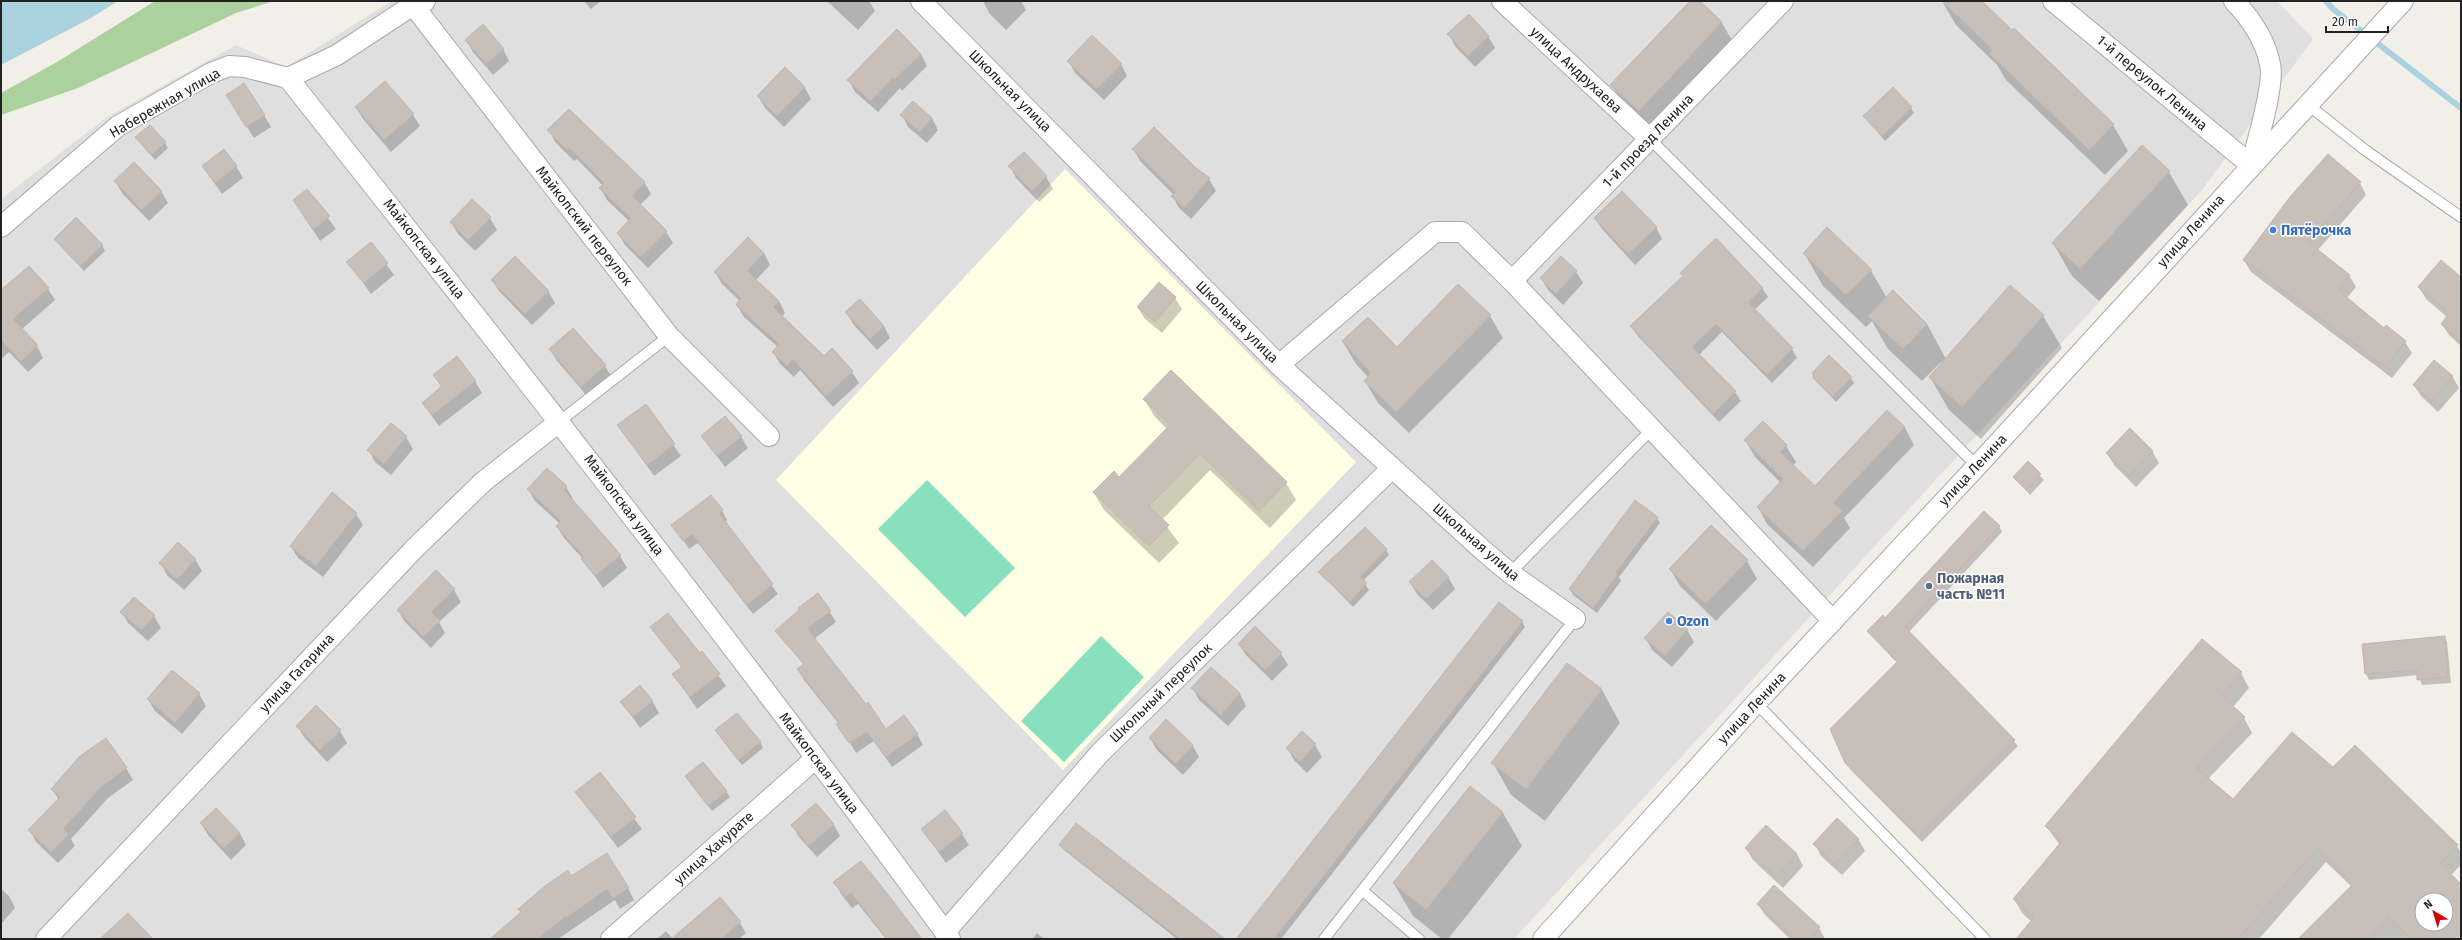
<svg xmlns="http://www.w3.org/2000/svg" width="2462" height="940" font-family="'Fira Sans',sans-serif">
<style>
.residential{fill:#e0dfdf}
.education{fill:#ffffe5}
.forest{fill:#add19e}
.pitch{fill:#88e0be}
.water{fill:#aad3df}
.shadow{fill:#0003;fill-rule:evenodd}
.lines{fill:none;stroke-linecap:round;stroke-linejoin:round}
.stream{stroke:#aad3df;stroke-width:6}
.building{fill:#c7bfb8;stroke:#c4b6ab;fill-rule:evenodd}
.service-casing{stroke:#a9a9a9;stroke-width:12}
.minor-casing{stroke:#a9a9a9;stroke-width:22}
.service{stroke:#fff;stroke-width:10}
.minor{stroke:#fff;stroke-width:20}
.shop-dot{fill:#3f7fe0;stroke:#fff;stroke-width:1.5}
.service-dot{fill:#5c6f8a;stroke:#fff;stroke-width:1.5}
.labels{text-anchor:middle;dominant-baseline:central;stroke-width:3;stroke-linejoin:round;paint-order:stroke}
.street-label{font-size:14px;fill:#222;stroke:#fff}
.shop-label{font-size:14px;font-weight:bold;fill:#366cbe;stroke:#fff;text-anchor:start}
.service-label{font-size:14px;font-weight:bold;fill:#4e5e75;stroke:#fff;text-anchor:start}
</style>
<rect width="100%" height="100%" fill="#f2efe9"/>
<polygon class="residential" points="392,1 2277,1 2313,39 2202,190 1514,939 1,939 1,199 107,117 236,45 286,67"/>
<polygon class="education" points="1065,169 1356,462 1063,770 776,480"/>
<polygon class="forest" points="155,1 274,1 236,13 78,88 1,115 1,93 57,62"/>
<g class="pitch">
<polygon points="927,480 1015,568 965,617 878,529"/>
<polygon points="1101,636 1144,677 1064,762 1021,721"/>
</g>
<polygon class="water" points="1,1 118,1 91,18 1,65"/>
<g class="shadow">
<polygon points="584,1 601,1 591,9"/>
<polygon points="827,1 869,1 875,11 858,30"/>
<polygon points="983,1 1021,1 1026,10 1006,30 989,13"/>
<polygon points="1691,1 1698,1 1722,23 1741,56 1658,143 1631,118 1612,85"/>
<polygon points="1942,1 1980,1 2012,31 2014,29 2113,125 2128,151 2105,175 2006,80 1997,65 1956,25"/>
<polygon points="897,31 921,54 927,66 902,91 900,88 878,112 855,92 849,80"/>
<polygon points="1449,34 1488,36 1495,48 1475,67 1455,46"/>
<polygon points="466,40 503,49 509,61 493,75 473,52"/>
<polygon points="1069,61 1121,64 1127,76 1104,100 1075,73"/>
<polygon points="786,69 805,88 811,99 784,127 765,108 758,96"/>
<polygon points="234,107 264,115 271,127 254,138"/>
<polygon points="356,107 413,115 420,126 391,152 363,119"/>
<polygon points="1911,108 1914,113 1885,141 1864,116"/>
<polygon points="902,115 932,118 938,130 927,143 908,127"/>
<polygon points="549,130 644,182 651,194 640,205 666,232 673,243 648,268 625,245 618,233 629,221 607,200 600,188 603,186 577,159 574,161 555,142"/>
<polygon points="137,138 165,143 168,148 155,160"/>
<polygon points="1134,150 1196,169 1209,179 1216,191 1191,219 1179,208 1173,197 1174,195 1140,161"/>
<polygon points="1024,153 1046,177 1053,189 1039,202 1016,178 1010,166"/>
<polygon points="236,166 243,178 222,194 203,167"/>
<polygon points="2169,172 2188,205 2099,301 2072,276 2053,243"/>
<polygon points="115,181 161,191 168,203 149,221 122,193"/>
<polygon points="2360,183 2366,195 2317,251 2349,275 2356,287 2347,298 2384,329 2405,342 2412,353 2392,378 2251,272 2244,260"/>
<polygon points="307,190 336,229 320,241 301,212"/>
<polygon points="490,218 497,230 475,251 458,234 451,222"/>
<polygon points="1595,218 1656,227 1662,239 1635,265 1602,229"/>
<polygon points="55,239 102,245 105,251 84,271"/>
<polygon points="371,243 394,275 371,294 348,262"/>
<polygon points="764,253 770,265 755,281 779,301 785,313 782,317 824,357 852,372 859,383 833,407 800,370 794,377 780,364 773,352 778,347 744,317 737,305 740,301 722,284 715,272"/>
<polygon points="1804,253 1871,271 1887,298 1893,292 1927,324 1946,359 2043,316 2062,348 1981,439 1949,410 1930,377 1942,363 1941,362 1922,381 1888,349 1872,321 1866,327 1823,286"/>
<polygon points="1576,272 1583,283 1563,305 1548,290 1541,278"/>
<polygon points="1681,273 1762,288 1768,297 1754,310 1792,349 1797,358 1772,383 1722,332 1699,355 1735,392 1741,401 1719,422 1637,335 1631,326 1683,277"/>
<polygon points="2461,278 2461,346 2449,335 2442,324 2447,317 2426,299 2419,287"/>
<polygon points="492,280 548,291 555,303 532,325 499,291"/>
<polygon points="1159,284 1175,298 1182,309 1162,333 1145,319 1138,308"/>
<polygon points="48,289 55,300 21,330 37,346 43,358 28,372 9,352 1,359 1,306"/>
<polygon points="847,312 884,326 890,338 877,350 853,324"/>
<polygon points="1490,316 1503,338 1409,433 1378,403 1365,381 1368,377 1356,364 1343,342 1397,348"/>
<polygon points="573,329 605,366 612,378 589,398 557,361 550,349"/>
<polygon points="1171,372 1286,483 1296,500 1270,528 1210,470 1162,520 1179,543 1159,563 1104,510 1094,493 1119,478 1167,429 1155,417 1144,399"/>
<polygon points="434,375 475,381 482,393 439,426 423,404 442,388"/>
<polygon points="2452,376 2459,388 2438,412 2421,396 2414,385"/>
<polygon points="1814,378 1851,378 1854,383 1836,402"/>
<polygon points="645,405 681,456 654,476 618,425"/>
<polygon points="1887,412 1905,428 1914,445 1844,518 1850,528 1813,567 1767,524 1758,507 1781,483 1755,457 1745,440 1763,422 1786,446 1796,462 1793,466 1815,487"/>
<polygon points="391,424 406,437 413,449 391,475 375,462 369,450"/>
<polygon points="702,436 741,437 748,448 725,467"/>
<polygon points="2152,451 2159,463 2136,487 2114,465 2107,453"/>
<polygon points="2028,463 2044,480 2030,495 2014,477"/>
<polygon points="547,469 566,487 573,499 571,501 620,556 627,568 603,588 583,559 564,538 557,526 560,524 535,501 528,489"/>
<polygon points="722,511 727,520 725,522 778,594 753,614 698,543 689,549 673,525"/>
<polygon points="356,514 363,525 323,577 298,558 291,546"/>
<polygon points="1657,518 1660,523 1619,577 1621,581 1597,613 1573,595 1570,589"/>
<polygon points="1711,526 1747,561 1757,579 1716,621 1680,586 1670,569"/>
<polygon points="1999,526 2002,532 1909,632 2018,746 1922,842 1850,769 1846,763 1897,663 1868,631"/>
<polygon points="1386,549 1389,555 1363,581 1369,590 1353,607 1319,572 1335,555 1336,557"/>
<polygon points="195,559 202,571 184,590 167,575 161,563"/>
<polygon points="436,571 454,590 461,602 439,622 445,633 431,648 405,622 398,610"/>
<polygon points="1448,577 1455,589 1433,610 1417,594 1410,582"/>
<polygon points="818,594 836,622 814,639 886,730 917,734 923,745 892,767 874,741 856,753 839,724 804,680 798,669 804,665 777,631"/>
<polygon points="122,612 154,616 161,628 148,641 128,623"/>
<polygon points="1522,622 1525,627 1281,939 1237,939"/>
<polygon points="652,627 700,655 702,653 726,686 697,709 674,675 682,668"/>
<polygon points="1687,630 1694,642 1672,667 1652,650 1646,638"/>
<polygon points="2444,637 2447,642 2451,683 2422,685 2418,675 2369,680 2366,674 2364,645"/>
<polygon points="1239,644 1281,654 1288,665 1272,681 1246,655"/>
<polygon points="1567,664 1602,690 1620,723 1545,821 1511,795 1493,763"/>
<polygon points="1211,668 1240,694 1246,706 1228,726 1199,700 1193,688"/>
<path d="M2241 673 2249 688 2233 707 2244 718 2252 733 2208 779 2233 801 2333 768 2457 846 2461 853V865L2451 875 2461 885V939H2300L2352 887 2326 862 2259 939H2017L2032 922 2023 914 2014 899 2060 845 2046 826ZM2422 900H2446V924H2422Z"/>
<polygon points="199,694 206,706 182,734 155,711 148,699"/>
<polygon points="652,701 659,713 640,728 622,702"/>
<polygon points="316,707 340,731 347,743 327,762 304,737 297,726"/>
<polygon points="1166,721 1193,746 1199,757 1183,775 1157,750 1150,738"/>
<polygon points="1302,733 1315,745 1322,757 1307,773 1294,760 1287,748"/>
<polygon points="720,736 760,742 763,748 742,765"/>
<polygon points="126,768 133,780 108,798 71,839 75,846 58,863 36,842 30,830 59,800 52,789"/>
<polygon points="600,773 642,829 618,848 576,792"/>
<polygon points="686,777 726,791 730,797 712,811"/>
<polygon points="1470,788 1503,813 1522,846 1448,939 1442,939 1413,916 1394,884"/>
<polygon points="816,804 834,825 840,836 817,857 799,837 792,825"/>
<polygon points="216,809 240,833 246,845 231,860 208,835 201,823"/>
<polygon points="922,829 962,834 969,845 946,863"/>
<polygon points="1858,839 1865,851 1842,875 1821,856 1815,844"/>
<polygon points="1061,845 1223,939 1177,939 1064,850"/>
<polygon points="1746,848 1797,854 1803,866 1783,888 1753,860"/>
<polygon points="861,862 921,939 886,939 858,904 852,908 841,894 835,882"/>
<polygon points="571,877 628,888 634,900 620,909 615,900 558,939 500,939"/>
<polygon points="1774,887 1819,928 1825,939 1790,939 1765,915 1758,904"/>
<polygon points="1,889 9,896 15,908 1,924"/>
<polygon points="740,923 746,933 739,939 657,939 666,931 673,939"/>
<polygon points="1037,933 1044,939 1032,939"/>
</g>
<g class="lines">
<polyline class="stream" points="2326,1 2333,9 2461,108"/>
</g>
<g class="building">
<polygon points="1690,1 1700,1 1722,22 1639,111 1610,85"/>
<polygon points="1942,1 1982,1 2012,30 2014,28 2114,124 2089,150 1989,53 1993,50"/>
<polygon points="1469,14 1489,36 1468,56 1447,34"/>
<polygon points="483,24 504,49 486,64 465,40"/>
<polygon points="897,29 921,54 895,79 893,77 871,101 847,80"/>
<polygon points="1092,35 1122,64 1097,89 1067,61"/>
<polygon points="785,67 805,87 777,116 757,96"/>
<polygon points="385,81 414,114 384,140 355,107"/>
<polygon points="244,83 265,115 246,127 226,95"/>
<polygon points="1893,87 1912,107 1882,136 1863,116"/>
<polygon points="913,101 932,118 920,132 900,115"/>
<polygon points="569,109 645,182 632,196 667,231 641,257 617,233 631,218 599,188 604,183 570,148 567,150 547,130"/>
<polygon points="150,125 166,142 151,155 135,137"/>
<polygon points="1154,127 1196,168 1210,178 1184,208 1171,196 1176,192 1132,149"/>
<polygon points="2142,145 2170,171 2080,269 2052,243"/>
<polygon points="224,149 237,166 215,183 202,166"/>
<polygon points="1024,152 1047,176 1032,191 1008,166"/>
<polygon points="2328,154 2361,182 2308,242 2350,275 2338,290 2384,328 2386,325 2406,341 2385,367 2243,260 2290,197"/>
<polygon points="134,162 162,191 142,210 114,181"/>
<polygon points="307,189 330,216 313,230 293,200"/>
<polygon points="1622,191 1657,227 1628,254 1594,218"/>
<polygon points="472,199 491,217 468,240 450,222"/>
<polygon points="76,217 103,245 80,266 54,239"/>
<polygon points="1827,227 1872,270 1846,295 1803,253"/>
<polygon points="748,237 764,253 747,271 779,301 773,307 824,356 832,348 853,371 826,396 793,359 787,366 772,352 779,344 736,305 741,298 714,272"/>
<polygon points="1716,238 1763,288 1748,302 1793,348 1767,375 1716,324 1692,347 1736,391 1713,414 1630,326 1683,276 1680,273"/>
<polygon points="371,242 388,263 364,283 346,262"/>
<polygon points="515,256 549,291 525,314 491,280"/>
<polygon points="1561,256 1577,271 1556,294 1540,278"/>
<polygon points="2441,260 2461,277 2461,341 2441,324 2449,313 2418,287"/>
<polygon points="29,266 49,288 13,319 38,345 21,361 1,340 1,290"/>
<polygon points="1159,282 1176,297 1155,322 1137,307"/>
<polygon points="1458,284 1491,315 1396,412 1364,381 1371,373 1342,341 1368,317 1397,347"/>
<polygon points="2010,285 2044,315 1962,407 1929,377"/>
<polygon points="1893,290 1927,324 1903,349 1868,316"/>
<polygon points="860,299 884,326 870,339 845,312"/>
<polygon points="573,328 606,365 581,387 549,349"/>
<polygon points="1829,355 1852,377 1832,397 1813,378 1813,372"/>
<polygon points="457,356 476,381 432,415 422,403 442,386 433,375"/>
<polygon points="2434,360 2453,376 2431,400 2413,385"/>
<polygon points="1171,370 1287,482 1259,511 1200,454 1149,506 1169,525 1149,546 1093,492 1114,471 1119,477 1170,425 1143,399"/>
<polygon points="646,404 675,444 647,465 617,425"/>
<polygon points="1887,410 1905,427 1833,503 1842,511 1803,551 1757,507 1783,479 1744,440 1763,421 1787,445 1780,452 1815,486"/>
<polygon points="725,416 742,436 717,456 701,436"/>
<polygon points="391,423 407,436 384,464 367,450"/>
<polygon points="2130,428 2153,451 2129,476 2106,453"/>
<polygon points="2028,461 2041,474 2026,490 2013,477"/>
<polygon points="547,468 567,486 564,490 621,555 595,576 581,559 584,557 556,526 561,521 527,489"/>
<polygon points="332,492 357,513 316,566 290,546"/>
<polygon points="711,495 723,510 719,513 773,584 747,605 692,534 683,541 671,525"/>
<polygon points="1635,500 1658,517 1616,572 1618,574 1593,608 1569,589"/>
<polygon points="1984,511 2000,526 1905,627 2015,740 1919,836 1845,763 1830,729 1897,662 1867,631 1883,615 1885,618"/>
<polygon points="1711,525 1748,560 1706,604 1669,569"/>
<polygon points="1365,527 1387,549 1360,577 1367,583 1350,602 1318,572"/>
<polygon points="178,542 196,559 177,579 159,563"/>
<polygon points="1432,560 1449,577 1426,599 1409,582"/>
<polygon points="436,570 455,589 431,612 440,621 423,637 397,610"/>
<polygon points="818,593 831,611 808,628 812,635 866,704 868,702 886,729 904,715 918,734 886,757 867,732 849,743 836,724 839,723 797,669 804,664 775,631 799,610 798,608"/>
<polygon points="134,597 155,615 141,630 120,612"/>
<polygon points="1499,602 1523,621 1274,939 1236,939"/>
<polygon points="1668,612 1688,629 1665,656 1644,638"/>
<polygon points="668,613 700,653 702,651 720,674 690,697 672,674 682,667 650,627"/>
<polygon points="1255,626 1282,653 1265,670 1238,644"/>
<polygon points="2445,636 2448,677 2417,680 2417,670 2365,674 2362,644"/>
<path d="M2202 639 2242 672 2222 696 2245 717 2196 768 2233 799 2292 732 2333 767 2355 745 2458 845 2440 863 2461 884V939H2411L2388 917 2366 939H2298L2353 884 2317 848 2238 939H2016L2034 917 2013 899 2062 841 2045 826ZM2422 900H2446V924H2422Z"/>
<polygon points="1567,663 1602,689 1526,789 1491,763"/>
<polygon points="1211,667 1240,693 1221,715 1191,688"/>
<polygon points="172,670 200,693 175,723 147,699"/>
<polygon points="640,685 653,701 633,717 620,702"/>
<polygon points="316,705 341,730 320,750 296,726"/>
<polygon points="737,713 761,742 738,760 715,730"/>
<polygon points="1166,719 1193,745 1176,764 1149,738"/>
<polygon points="1302,731 1316,744 1300,762 1286,748"/>
<polygon points="106,738 127,768 101,787 63,829 69,834 51,852 28,830 60,797 51,789 79,757"/>
<polygon points="703,762 727,791 708,806 685,776"/>
<polygon points="600,772 636,817 611,837 575,792"/>
<polygon points="1470,786 1503,812 1426,910 1393,883"/>
<polygon points="816,803 834,824 809,846 791,825"/>
<polygon points="216,808 240,833 224,848 200,823"/>
<polygon points="945,810 963,833 939,852 921,829"/>
<polygon points="1837,818 1859,839 1835,864 1813,844"/>
<polygon points="1076,823 1225,939 1180,939 1059,845"/>
<polygon points="1766,825 1797,854 1776,877 1745,848"/>
<polygon points="607,853 629,888 613,898 607,889 567,917 566,916 537,939 490,939 521,912 518,909 545,886 568,870 571,876"/>
<polygon points="861,861 879,883 922,939 887,939 851,893 845,897 833,882"/>
<polygon points="1774,885 1820,927 1809,939 1795,939 1757,904"/>
<polygon points="720,897 741,922 721,939 671,939"/>
<polygon points="128,913 153,939 100,939"/>
</g>
<g class="lines">
<defs>
<g id="service">
<polyline points="2307,104 2365,150 2461,217"/>
<polyline points="1650,139 1977,466"/>
<polyline points="560,421 669,336"/>
<polyline points="1510,573 1653,428"/>
<polyline points="1756,703 1985,939"/>
<polyline points="1363,891 1419,939"/>
<polyline points="1324,939 1575,619"/>
</g>
<g id="minor">
<polyline points="921,1 1279,365 1486,553 1510,573 1575,619"/>
<polyline points="1502,1 1650,139"/>
<path d="M2053 1 2251 165C2257 142 2275 85 2270 64 2265 39 2251 19 2234 1"/>
<polyline points="413,5 669,336 769,436"/>
<path d="M288 78C513 362 736 646 950 939"/>
<polyline points="288,78 337,55 413,5 425,1"/>
<polyline points="1,227 118,126 211,73 229,66 245,67 288,78"/>
<polyline points="1512,281 1783,1"/>
<polyline points="1279,365 1435,232 1462,232 1512,281 1833,621"/>
<polyline points="945,932 1100,753 1392,468"/>
<polyline points="46,939 414,549 483,482 560,421"/>
<polyline points="611,939 816,758"/>
<polyline points="1543,939 1756,703 1977,466 2403,1"/>
</g>
</defs>
<use href="#service" class="service-casing"/>
<use href="#minor" class="minor-casing"/>
<use href="#service" class="service"/>
<use href="#minor" class="minor"/>
</g>
<g class="shop-dot">
<circle cx="2273" cy="230" r="4"/>
<circle cx="1669" cy="621" r="4"/>
</g>
<circle class="service-dot" cx="1929" cy="586" r="4"/>
<g class="labels">
<g class="street-label">
<text transform="translate(1576 70) rotate(43)">улица Андрухаева</text>
<text transform="translate(2152 83) rotate(40)">1-й переулок Ленина</text>
<text transform="translate(1010 91) rotate(45)">Школьная улица</text>
<text transform="translate(165 103) rotate(-30)">Набережная улица</text>
<text transform="translate(1648 141) rotate(-46)">1-й проезд Ленина</text>
<text transform="translate(584 226) rotate(52)">Майкопский переулок</text>
<text transform="translate(2191 231) rotate(-48)">улица Ленина</text>
<text transform="translate(424 249) rotate(52)">Майкопская улица</text>
<text transform="translate(1237 322) rotate(45)">Школьная улица</text>
<text transform="translate(1973 470) rotate(-47)">улица Ленина</text>
<text transform="translate(624 505) rotate(53)">Майкопская улица</text>
<text transform="translate(1476 542) rotate(41)">Школьная улица</text>
<text transform="translate(297 673) rotate(-47)">улица Гагарина</text>
<text transform="translate(1161 693) rotate(-44)">Школьный переулок</text>
<text transform="translate(1752 708) rotate(-47)">улица Ленина</text>
<text transform="translate(819 763) rotate(53)">Майкопская улица</text>
<text transform="translate(714 848) rotate(-42)">улица Хакурате</text>
</g>
<g class="shop-label">
<text x="2281" y="230">Пятёрочка</text>
<text x="1677" y="621">Ozon</text>
</g>
<g class="service-label">
<text x="1937" y="578">Пожарная<tspan x="1937" dy="16">часть №11</tspan></text>
</g>
</g>
<rect width="2462" height="940" fill="none" stroke="#222222" stroke-width="4"/>
<g transform="translate(2434 912) rotate(322)"><circle r="19" fill="#ffffff" stroke="#a7a7a7"/>
<path d="M0-3L7 15L0 10L-7 15Z" fill="#d40000"/>
<text y="-6" font-size="11" font-weight="bold" text-anchor="middle" fill="#222222">N</text>
</g>
<path d="M2326 26v6h62v-6" fill="none" stroke="#222222" stroke-width="2"/>
<text x="2332" y="26" font-size="12" fill="#222222" stroke="#ffffff" stroke-width="3" paint-order="stroke">20 m</text>
</svg>
